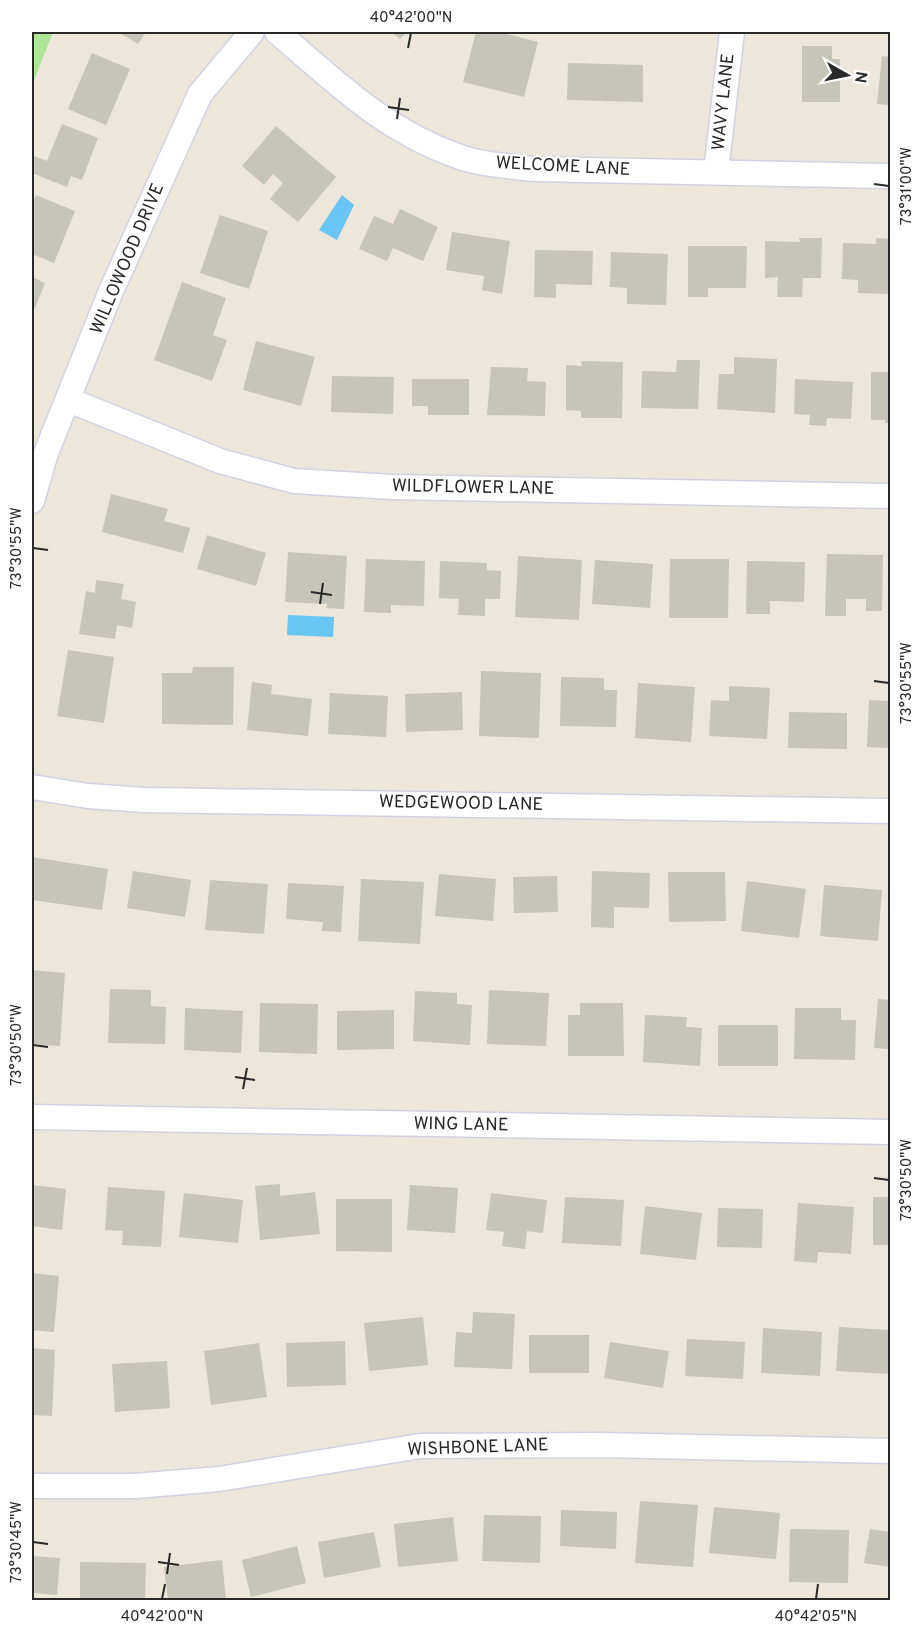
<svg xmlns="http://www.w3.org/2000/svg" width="922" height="1632" font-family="Overpass,sans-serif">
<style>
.green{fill:#abe595}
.water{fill:#69c5f3}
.building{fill:#c7c4b9}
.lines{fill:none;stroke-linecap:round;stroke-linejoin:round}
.minor-casing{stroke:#d0d2e3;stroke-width:27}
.minor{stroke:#fff;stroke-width:24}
.ticks{fill:none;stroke:#292929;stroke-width:2}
.labels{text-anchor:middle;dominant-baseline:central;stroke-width:4.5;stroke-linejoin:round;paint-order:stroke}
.street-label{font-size:18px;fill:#292929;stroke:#fff}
.neatline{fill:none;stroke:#292929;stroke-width:2}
.ticks-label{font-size:15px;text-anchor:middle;fill:#292929}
</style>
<rect width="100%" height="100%" fill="#ece6db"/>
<polygon class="green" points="32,32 53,32 32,85"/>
<g class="water">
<polygon points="342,195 354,205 337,240 319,230"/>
<polygon points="288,615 334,617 333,637 287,635"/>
</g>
<g class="building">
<polygon points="118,32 146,32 138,44"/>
<polygon points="391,32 407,32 400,39"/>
<polygon points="476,32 499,32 538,42 524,97 463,82"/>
<polygon points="802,46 832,46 832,59 840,59 840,102 802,102"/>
<polygon points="92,53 130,69 106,125 68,109"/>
<polygon points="882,56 890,57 890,105 877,104"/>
<polygon points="568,63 643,65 643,102 567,100"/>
<polygon points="62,124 98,138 82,180 71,176 67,187 32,173 34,156 47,161"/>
<polygon points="276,126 336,177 298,222 270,199 283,183 273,174 264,185 242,166"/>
<polygon points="36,195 75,211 54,263 32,254 32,206"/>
<polygon points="400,209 438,227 423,261 393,248 387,261 359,249 374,216 393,224"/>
<polygon points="220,215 268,231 249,289 200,273"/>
<polygon points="452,232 510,241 502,294 482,290 484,276 446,270"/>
<polygon points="799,238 822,238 821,278 803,278 802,297 777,297 778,277 765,278 765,241 800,242"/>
<polygon points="876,238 890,239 890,294 858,293 858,280 842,279 843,243 876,244"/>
<polygon points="688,246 747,246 746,288 708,288 708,297 688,297"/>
<polygon points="535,250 593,251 592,285 556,284 556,298 534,297"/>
<polygon points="611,252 668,254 666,305 627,304 627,288 610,287"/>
<polygon points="32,277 45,283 32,315"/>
<polygon points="182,282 226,298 213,335 227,340 212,381 154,360"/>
<polygon points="256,341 315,357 301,406 243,390"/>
<polygon points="734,357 777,359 775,413 717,409 719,374 734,374"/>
<polygon points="677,360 700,360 698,409 641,408 642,371 676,372"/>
<polygon points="581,361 623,362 622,418 581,418 581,411 566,410 566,365 582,366"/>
<polygon points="491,367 528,368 527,381 546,382 545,416 487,415"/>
<polygon points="871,372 890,372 890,423 885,423 885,420 871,420"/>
<polygon points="332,376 394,377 393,414 331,412"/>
<polygon points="412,379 469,379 469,415 428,415 428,406 412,406"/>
<polygon points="795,379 853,382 851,419 827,418 826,426 809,425 810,415 794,414"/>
<polygon points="111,494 168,509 164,521 190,528 183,553 102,532"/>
<polygon points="207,535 266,553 256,586 197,569"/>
<polygon points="288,552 347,556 344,609 326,608 327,604 285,602"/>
<polygon points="827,554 883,555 882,611 866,611 866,599 846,599 846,616 825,616"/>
<polygon points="518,556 582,560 579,620 515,617"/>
<polygon points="366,559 425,561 424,606 391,605 391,613 364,612"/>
<polygon points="670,559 729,559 728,618 669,618"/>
<polygon points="595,560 653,564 650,608 592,604"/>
<polygon points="440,561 487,563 487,570 501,571 500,599 485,599 485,616 458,615 459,599 439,598"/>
<polygon points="747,561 805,562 804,602 770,601 770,614 746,614"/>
<polygon points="96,580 124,584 121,599 136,602 132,628 117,625 115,639 79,634 86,591 95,593"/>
<polygon points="68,650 114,657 104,723 57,716"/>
<polygon points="193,667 234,667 233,725 162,724 162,673 192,673"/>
<polygon points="481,671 541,673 539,738 479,736"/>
<polygon points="561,677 604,678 604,690 617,690 616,727 560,726"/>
<polygon points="252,682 272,685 271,694 312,699 308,736 247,730"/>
<polygon points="638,683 695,687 691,742 635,738"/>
<polygon points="729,686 770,688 767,739 709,736 711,700 729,701"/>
<polygon points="462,692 463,730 406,732 405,694"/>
<polygon points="330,693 388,696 386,737 328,734"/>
<polygon points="869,700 890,701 890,748 867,747"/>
<polygon points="789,712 847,713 847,749 788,748"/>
<polygon points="32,857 108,869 102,910 32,900"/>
<polygon points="133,871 191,880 185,917 127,908"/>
<polygon points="592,871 650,873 649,908 614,907 614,928 591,927"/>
<polygon points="668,872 725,872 726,921 669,922"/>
<polygon points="439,874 496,879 493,921 435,916"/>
<polygon points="557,876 558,912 514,913 513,877"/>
<polygon points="361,879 424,882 420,944 358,941"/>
<polygon points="210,880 268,884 264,934 205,930"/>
<polygon points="747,881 806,889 799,938 741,931"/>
<polygon points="288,883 344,886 341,932 322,931 323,922 286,919"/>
<polygon points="824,885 882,890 878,941 820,936"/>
<polygon points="32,970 65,973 60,1046 32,1044"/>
<polygon points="110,989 151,990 151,1006 166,1007 165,1044 108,1043"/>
<polygon points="489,990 549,993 546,1046 487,1044"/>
<polygon points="415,991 457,993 457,1004 472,1005 470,1045 413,1041"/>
<polygon points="878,999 890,1000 890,1049 874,1048"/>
<polygon points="260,1003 318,1004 317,1054 259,1052"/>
<polygon points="580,1003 623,1003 624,1056 568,1056 568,1015 580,1015"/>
<polygon points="185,1008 243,1011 241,1053 184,1050"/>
<polygon points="795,1008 841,1008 841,1020 856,1020 855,1060 794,1059"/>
<polygon points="394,1010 394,1049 337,1050 337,1011"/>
<polygon points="645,1015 687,1017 686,1027 702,1028 700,1066 643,1062"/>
<rect x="718" y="1025" width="60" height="41"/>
<polygon points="280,1184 280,1196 315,1192 320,1234 260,1240 255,1186"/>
<polygon points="32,1185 66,1189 62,1230 32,1226"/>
<polygon points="410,1185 458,1188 455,1233 407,1230"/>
<polygon points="108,1187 165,1191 161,1247 122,1245 123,1231 105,1230"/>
<polygon points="184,1193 243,1200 238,1243 179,1237"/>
<polygon points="491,1193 547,1200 543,1233 527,1231 525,1249 502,1246 504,1232 486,1230"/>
<polygon points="565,1197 624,1200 621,1246 562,1243"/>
<rect x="873" y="1197" width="17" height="48"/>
<polygon points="336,1199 392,1199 392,1252 336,1251"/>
<polygon points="798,1203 854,1207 851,1254 818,1252 817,1263 794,1261"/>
<polygon points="645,1206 702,1213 696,1260 640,1254"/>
<polygon points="718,1208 763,1209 762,1248 717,1247"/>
<polygon points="32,1273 59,1276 54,1332 32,1330"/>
<polygon points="473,1312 515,1314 512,1369 454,1367 456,1332 472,1333"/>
<polygon points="423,1317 428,1365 369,1371 364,1323"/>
<polygon points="839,1327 890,1330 890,1374 836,1371"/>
<polygon points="763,1328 822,1332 820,1376 761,1373"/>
<rect x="529" y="1335" width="60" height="38"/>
<polygon points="687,1339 745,1342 743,1379 685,1376"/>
<polygon points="345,1341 346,1385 287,1387 286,1343"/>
<polygon points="610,1342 669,1351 663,1388 604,1378"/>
<polygon points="259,1343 267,1397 211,1405 204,1351"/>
<polygon points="32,1348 55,1350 52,1416 32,1415"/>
<polygon points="167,1361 170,1408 115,1412 112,1364"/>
<polygon points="640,1501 698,1505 693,1567 635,1563"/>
<polygon points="714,1507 780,1513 776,1559 709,1553"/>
<polygon points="561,1510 617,1512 616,1549 560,1546"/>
<polygon points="484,1515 541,1516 540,1563 482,1561"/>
<polygon points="453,1517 458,1561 398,1567 394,1524"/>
<polygon points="790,1529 849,1530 848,1583 789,1582"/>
<polygon points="870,1529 890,1532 890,1567 864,1563"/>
<polygon points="374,1532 381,1567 324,1578 318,1542"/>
<polygon points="297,1546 306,1583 251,1597 242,1560"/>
<polygon points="32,1556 60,1558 57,1595 32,1593"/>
<polygon points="222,1560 226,1600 168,1600 164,1567"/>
<polygon points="80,1562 146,1563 145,1600 80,1599"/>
</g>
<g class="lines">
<defs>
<g id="minor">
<path d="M277 32C336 82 382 129 457 156 482 165 509 166 534 169L890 176"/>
<polyline points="716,172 732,32"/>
<polyline points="69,400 220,461 294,481 392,487 890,496"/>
<polyline points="32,501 46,453 111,291 200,94 252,32"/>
<polyline points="32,787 88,796 144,800 890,811"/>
<polyline points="32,1117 890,1132"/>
<polyline points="32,1486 135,1486 219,1479 420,1446 601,1445 890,1451"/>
</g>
</defs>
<use href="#minor" class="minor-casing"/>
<use href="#minor" class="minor"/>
</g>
<path class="ticks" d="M408 48 411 33M388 107 409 110M397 119 400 98M874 184 889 186M33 548 48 550M311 592 332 595M320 604 323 583M874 681 889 683M33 1045 48 1047M235 1077 255 1080M243 1089 247 1068M874 1178 889 1180M33 1542 48 1544M158 1562 179 1565M167 1574 170 1553M162 1599 165 1584M816 1599 818 1584"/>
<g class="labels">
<g class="street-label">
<text transform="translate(724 102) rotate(-84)">WAVY LANE</text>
<text transform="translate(563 167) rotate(3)">WELCOME LANE</text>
<text transform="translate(128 259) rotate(-67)">WILLOWOOD DRIVE</text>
<text transform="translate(473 488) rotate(1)">WILDFLOWER LANE</text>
<text transform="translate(461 804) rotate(1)">WEDGEWOOD LANE</text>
<text transform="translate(461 1125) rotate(1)">WING LANE</text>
<text transform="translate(478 1448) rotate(-2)">WISHBONE LANE</text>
</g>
</g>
<rect width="922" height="1632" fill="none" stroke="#ffffff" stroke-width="66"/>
<g transform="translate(847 75) rotate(99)" stroke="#ffffff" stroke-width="4.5" paint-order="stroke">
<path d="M0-4.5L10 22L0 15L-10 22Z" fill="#292929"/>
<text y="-9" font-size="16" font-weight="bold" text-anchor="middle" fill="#292929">N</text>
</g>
<rect x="33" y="33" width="856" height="1566" class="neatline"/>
<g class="ticks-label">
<text x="411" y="22">40°42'00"N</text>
<text transform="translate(906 186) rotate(-90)" y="5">73°31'00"W</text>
<text transform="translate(16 548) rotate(-90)" y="5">73°30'55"W</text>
<text transform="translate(906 683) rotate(-90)" y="5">73°30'55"W</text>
<text transform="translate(16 1045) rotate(-90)" y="5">73°30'50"W</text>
<text transform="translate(906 1180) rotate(-90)" y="5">73°30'50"W</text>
<text transform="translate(16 1542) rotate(-90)" y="5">73°30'45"W</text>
<text x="162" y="1621">40°42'00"N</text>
<text x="816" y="1621">40°42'05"N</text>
</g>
</svg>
